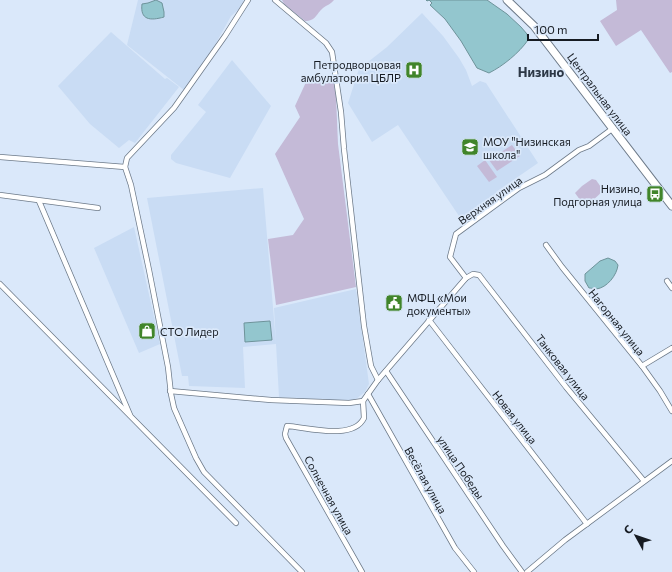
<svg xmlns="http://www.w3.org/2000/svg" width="672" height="572" font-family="Commissioner,sans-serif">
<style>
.built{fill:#c9dcf4}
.green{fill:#c4bad7}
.water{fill:#93c6ce;stroke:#6e939a}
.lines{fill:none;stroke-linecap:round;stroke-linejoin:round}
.street-casing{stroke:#6d7a89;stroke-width:6}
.secondary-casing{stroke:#6d7a89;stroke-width:9}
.street{stroke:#fff;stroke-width:4.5}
.secondary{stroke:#fff;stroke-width:7}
.labels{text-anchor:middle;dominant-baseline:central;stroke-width:3.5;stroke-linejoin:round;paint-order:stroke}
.poi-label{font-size:11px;fill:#161b22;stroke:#dae8fa;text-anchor:start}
.street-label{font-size:11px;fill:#161b22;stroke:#dae8fa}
.quarter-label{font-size:13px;font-weight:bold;fill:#2d3846;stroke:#dae8fa}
</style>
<rect width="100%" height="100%" fill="#dae8fa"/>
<g class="built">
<polygon points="138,0 244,0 239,9 231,16 211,52 184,90 127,45"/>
<polygon points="422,13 443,36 459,58 466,70 472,86 480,81 486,83 538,163 496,192 497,194 461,219 398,125 372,142 348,103 359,69 387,47"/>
<polygon points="111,32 165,79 167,78 179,87 135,143 129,140 119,148 90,124 58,86"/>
<polygon points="232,60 271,106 230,178 176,163 171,159 171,155 206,112 198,105"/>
<polygon points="263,188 276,343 274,308 356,289 369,384 365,392 356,399 349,401 279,397 276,344 243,347 245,388 189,386 188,376 182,376 147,198"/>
<polygon points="134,227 160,344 139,353 94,248"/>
</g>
<g class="green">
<path d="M282 0H334C331 4 327 5 323 8 316 14 316 21 305 21L284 4Z"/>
<polygon points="616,0 672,0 672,72 670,73 641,30 616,46 600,21 617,10"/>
<polygon points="332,75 336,97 338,144 356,287 276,305 268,239 293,235 304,219 275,154 300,117 295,106 307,80"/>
<polygon points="512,145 520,156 497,171 489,160"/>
<polygon points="485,160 497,177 489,182 477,166"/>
<path d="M592 179 596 180 603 190C599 196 590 203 583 204L575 193 582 186Z"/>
</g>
<g class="water">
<path d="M156 0 162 3 164 12V17C150 21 140 20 142 4L148 3Z"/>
<path d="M426 0H487L507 14 521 27 527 34 528 40C519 53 503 66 489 73L477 68 461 41 445 19 430 5 432 3 429 0 427 1Z"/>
<path d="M608 258 615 261 618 265C617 275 607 288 596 289 596 289 590 288 589 288L585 281V274L600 261Z"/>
<polygon points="270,321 272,340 245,342 244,323"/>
</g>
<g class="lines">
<defs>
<g id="street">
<polyline points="248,0 225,36 174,108 127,158 125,167 131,185 149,270 168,367 171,394 174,408 196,458 204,472 302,572"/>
<polyline points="275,0 326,43 332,52 341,112 344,149 364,326 371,366 378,380"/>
<polyline points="0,157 125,167"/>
<polyline points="0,195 98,208"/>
<polyline points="39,201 130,415"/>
<polyline points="546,245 562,267 642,366 660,391 672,411"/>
<polyline points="466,278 450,257 456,234 519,188 545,175 579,150 589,146 612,129"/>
<polyline points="667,281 672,288"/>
<polyline points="0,284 236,523"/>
<polyline points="429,320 587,524"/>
<polyline points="642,366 672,348"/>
<polyline points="386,371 503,546 522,572"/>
<polyline points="170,391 271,400 349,403 363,401"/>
<polyline points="368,394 455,548 474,572"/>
<path d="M362 572 286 438 285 434 287 426C306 427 353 441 364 418L363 401 378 380 466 278 473 274 479 275 566 387 644 481"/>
<polyline points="527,572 565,540 672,461"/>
</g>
<polyline id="secondary" points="507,0 534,26 672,206"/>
</defs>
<use href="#street" class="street-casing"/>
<use href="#secondary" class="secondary-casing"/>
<use href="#street" class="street"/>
<use href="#secondary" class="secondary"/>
</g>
<defs>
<symbol id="hospital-square" viewBox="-11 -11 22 22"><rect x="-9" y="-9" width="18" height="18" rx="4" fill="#41852a" stroke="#dae8fa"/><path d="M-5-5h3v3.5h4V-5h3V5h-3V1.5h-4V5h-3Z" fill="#fff"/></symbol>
<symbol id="school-square" viewBox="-11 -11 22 22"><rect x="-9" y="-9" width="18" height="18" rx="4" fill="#41852a" stroke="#dae8fa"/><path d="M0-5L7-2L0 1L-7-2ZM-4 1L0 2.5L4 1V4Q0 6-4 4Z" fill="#fff"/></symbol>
<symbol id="bus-square" viewBox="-11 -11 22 22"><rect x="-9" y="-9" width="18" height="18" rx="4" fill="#41852a" stroke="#dae8fa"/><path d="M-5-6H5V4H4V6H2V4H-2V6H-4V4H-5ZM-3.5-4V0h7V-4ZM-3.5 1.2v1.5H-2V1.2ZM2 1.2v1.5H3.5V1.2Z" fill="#fff"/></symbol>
<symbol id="civic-square" viewBox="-11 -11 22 22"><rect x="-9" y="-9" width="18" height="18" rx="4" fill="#41852a" stroke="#dae8fa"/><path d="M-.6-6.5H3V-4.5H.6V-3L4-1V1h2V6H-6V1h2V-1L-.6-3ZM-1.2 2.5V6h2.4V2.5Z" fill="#fff"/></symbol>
<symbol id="shop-square" viewBox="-11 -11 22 22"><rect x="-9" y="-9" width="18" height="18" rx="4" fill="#41852a" stroke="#dae8fa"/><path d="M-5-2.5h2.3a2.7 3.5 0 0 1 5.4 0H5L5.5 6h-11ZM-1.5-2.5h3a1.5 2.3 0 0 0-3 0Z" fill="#fff"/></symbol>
</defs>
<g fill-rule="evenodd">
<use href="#hospital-square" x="404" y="60" width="20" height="20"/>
<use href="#school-square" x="460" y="137" width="20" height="20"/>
<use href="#bus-square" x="645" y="184" width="20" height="20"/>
<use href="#civic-square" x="384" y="293" width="20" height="20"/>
<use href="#shop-square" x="137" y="321" width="20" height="20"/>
</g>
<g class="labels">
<g class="poi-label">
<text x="401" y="64" text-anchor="end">Петродворцовая<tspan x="401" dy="13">амбулатория ЦБЛР</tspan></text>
<text x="483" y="141">МОУ "Низинская<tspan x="483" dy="13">школа"</tspan></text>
<text x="642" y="188" text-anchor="end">Низино,<tspan x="642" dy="13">Подгорная улица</tspan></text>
<text x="407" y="297">МФЦ «Мои<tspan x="407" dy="13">документы»</tspan></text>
<text x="160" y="331">СТО Лидер</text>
</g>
<g class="street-label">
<text transform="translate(600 94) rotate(53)">Центральная улица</text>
<text transform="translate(490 200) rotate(-35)">Верхняя улица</text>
<text transform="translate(617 322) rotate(51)">Нагорная улица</text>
<text transform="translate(563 367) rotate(52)">Танковая улица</text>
<text transform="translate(515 417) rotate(52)">Новая улица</text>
<text transform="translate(461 467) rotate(56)">улица Победы</text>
<text transform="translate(426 480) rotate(61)">Весёлая улица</text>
<text transform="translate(329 495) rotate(61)">Солнечная улица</text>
</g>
<g class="quarter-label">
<text x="541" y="72">Низино</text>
</g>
</g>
<g transform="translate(636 536) rotate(310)" stroke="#dae8fa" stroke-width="3" paint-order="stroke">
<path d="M0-3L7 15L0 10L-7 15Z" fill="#161b22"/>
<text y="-6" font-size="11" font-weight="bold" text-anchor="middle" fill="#161b22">С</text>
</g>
<path d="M528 34v6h70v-6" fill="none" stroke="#161b22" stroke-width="2"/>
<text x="534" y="34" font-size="12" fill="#161b22" stroke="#dae8fa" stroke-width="3" paint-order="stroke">100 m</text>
</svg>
